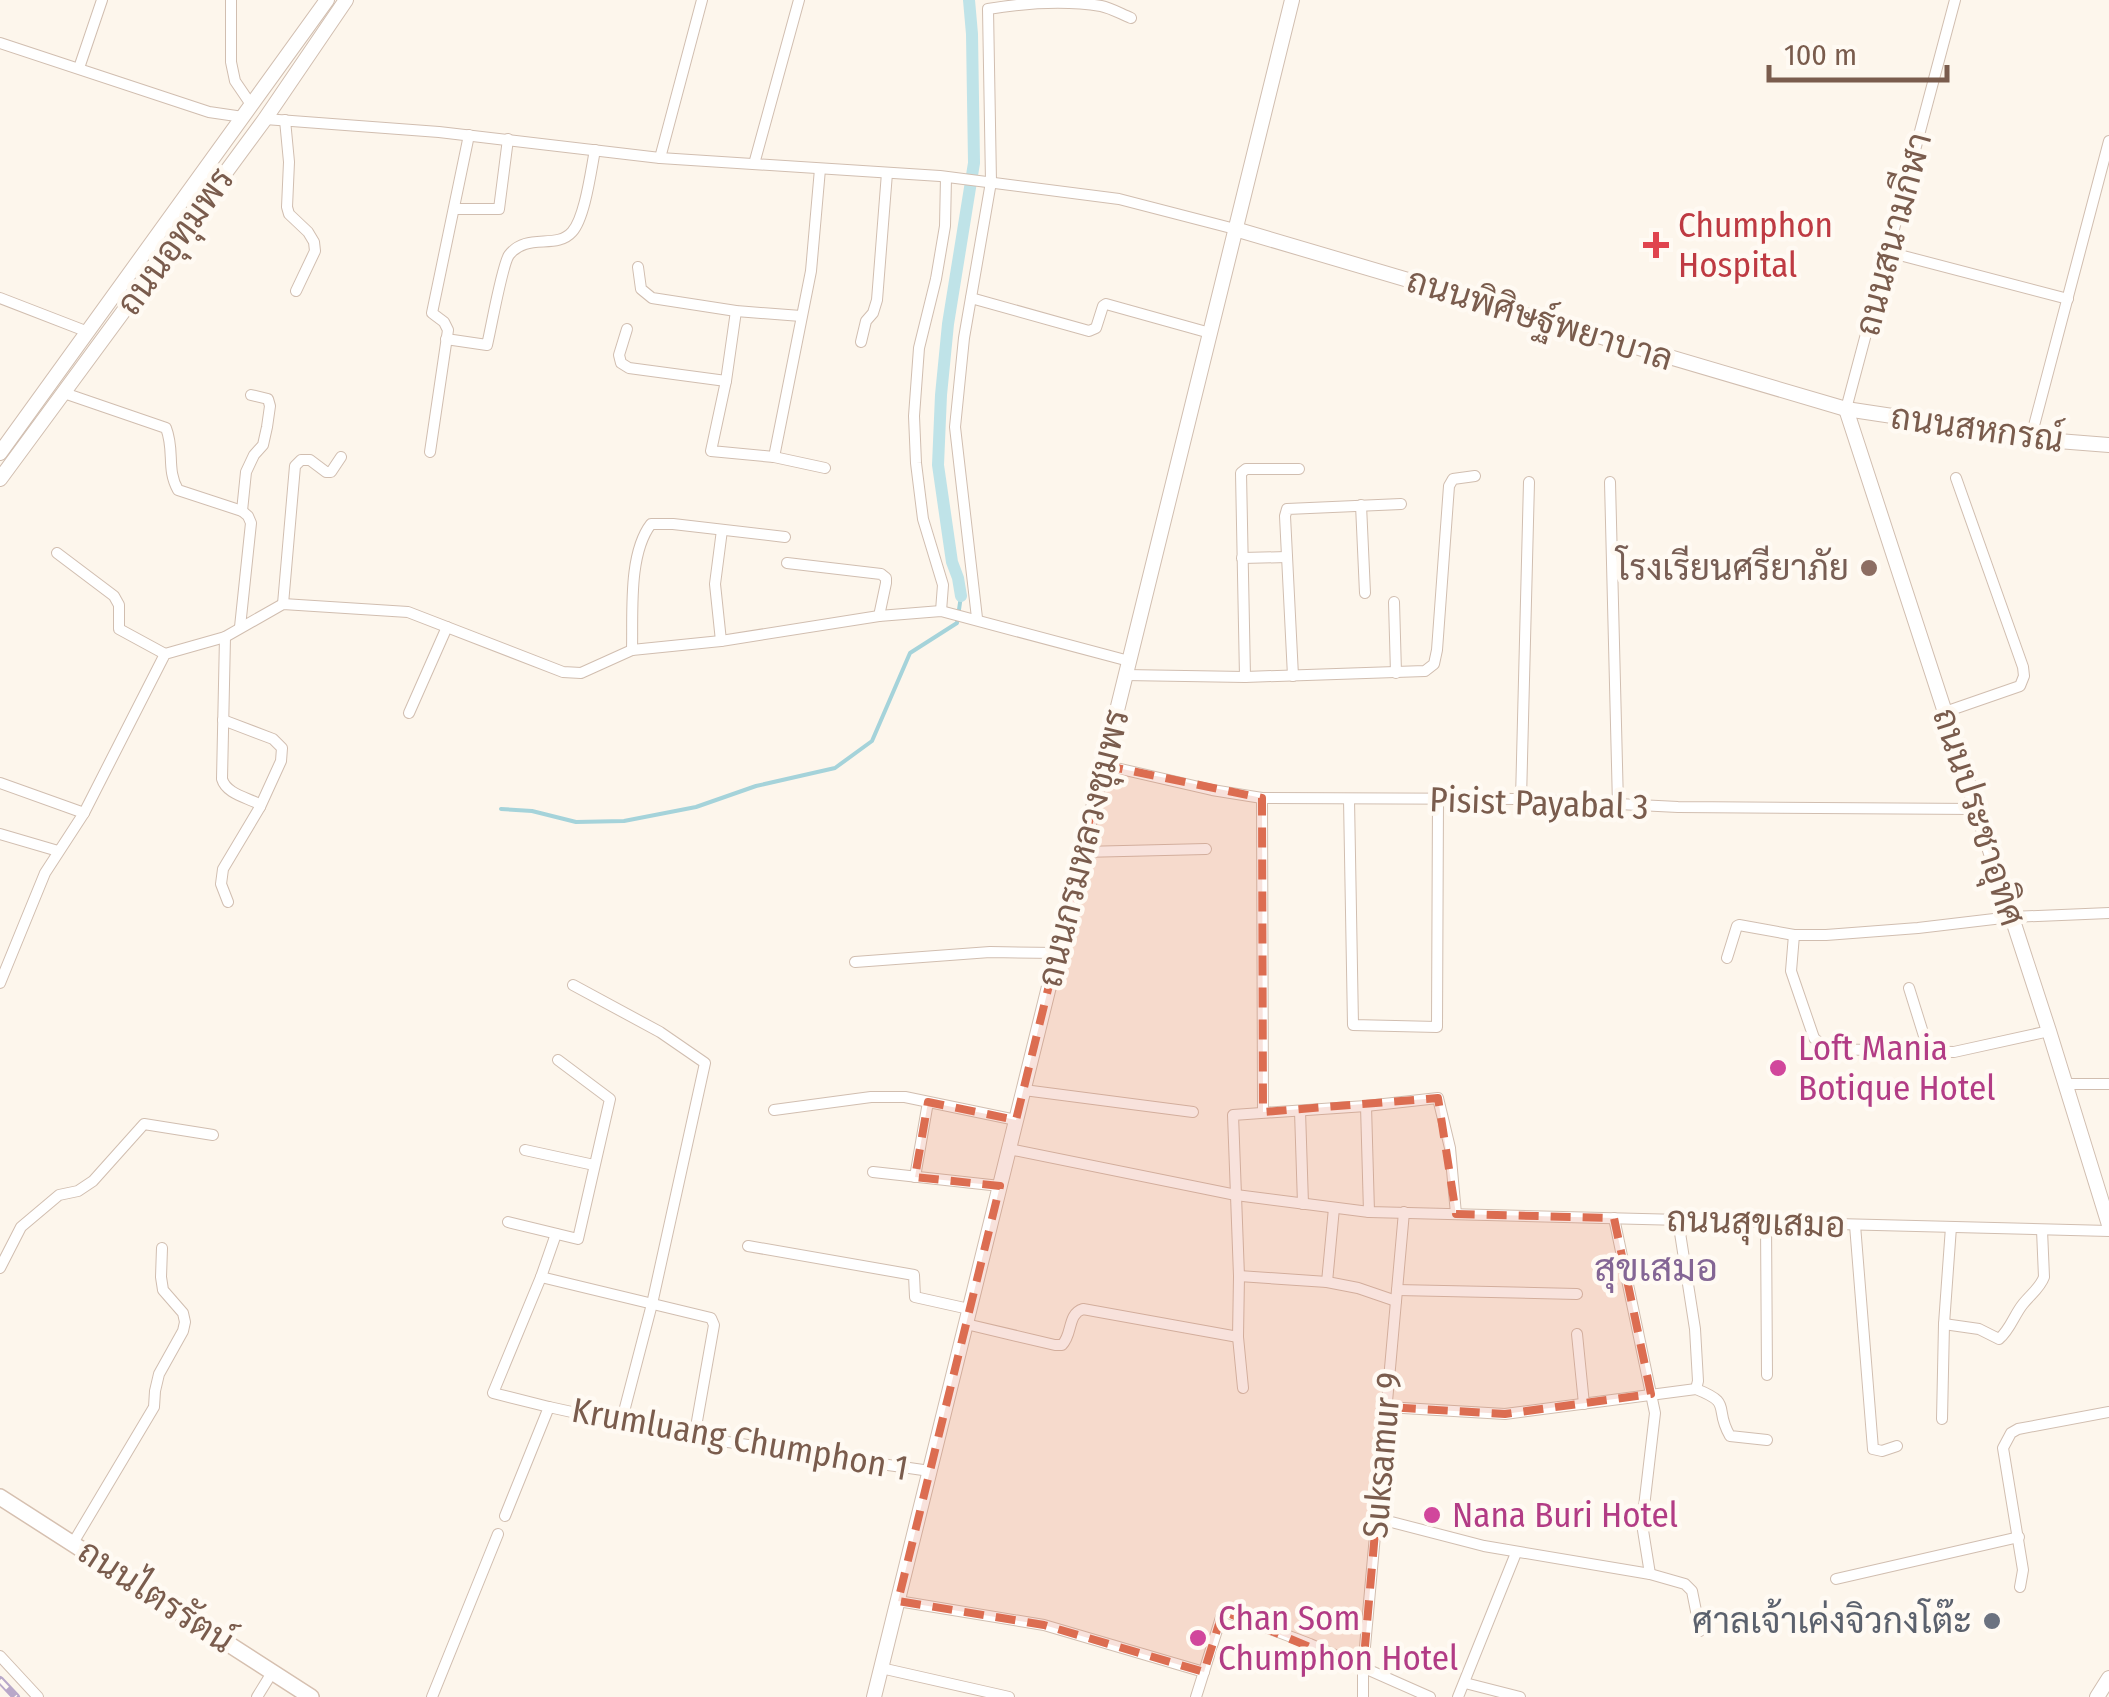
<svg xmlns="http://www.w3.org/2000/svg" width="2109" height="1697" font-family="'Fira Sans Condensed',Sarabun,sans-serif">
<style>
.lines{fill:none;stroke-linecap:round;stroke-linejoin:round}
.stream{stroke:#a5d3da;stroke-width:4}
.canal{stroke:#bfe3e8;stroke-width:12}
.minor-casing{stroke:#d1beb0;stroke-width:12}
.tertiary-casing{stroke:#d1beb0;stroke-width:16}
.secondary-casing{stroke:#d6c0b0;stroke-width:18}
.minor{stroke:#fff;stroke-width:10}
.tertiary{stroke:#fff;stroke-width:14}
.secondary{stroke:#fff;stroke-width:15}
.rail-casing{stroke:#b9a8c9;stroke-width:8}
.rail{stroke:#fffaf3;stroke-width:4;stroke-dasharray:11;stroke-linecap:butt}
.marked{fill:#dc6d51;fill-opacity:0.2;stroke:#dc6d51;stroke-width:8;stroke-dasharray:20 12;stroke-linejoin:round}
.health-dot{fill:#e0444e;stroke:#fffaf3;stroke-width:4}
.education-dot{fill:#8d6e63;stroke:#fffaf3;stroke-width:4}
.hotel-dot{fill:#d1479c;stroke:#fffaf3;stroke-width:4}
.worship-dot{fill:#6b7280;stroke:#fffaf3;stroke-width:4}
.labels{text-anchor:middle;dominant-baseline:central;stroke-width:9;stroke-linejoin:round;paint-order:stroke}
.health-label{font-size:35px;fill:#be3a42;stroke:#fffaf3;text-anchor:start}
.street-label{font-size:35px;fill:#7a5c4d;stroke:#fffaf3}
.education-label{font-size:35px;fill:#785e54;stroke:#fffaf3;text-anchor:end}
.hotel-label{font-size:35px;fill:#b23c85;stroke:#fffaf3;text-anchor:start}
.worship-label{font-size:35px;fill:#5b616d;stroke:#fffaf3;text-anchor:end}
.neighbourhood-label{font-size:38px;fill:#846695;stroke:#fffaf3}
</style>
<rect width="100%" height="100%" fill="#fdf6ec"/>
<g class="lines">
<polyline class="stream" points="501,809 532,811 576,822 624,821 696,807 756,786 835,768 872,741 910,653 957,623 961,596"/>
<polyline class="canal" points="961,596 958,578 952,562 938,465 941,395 948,324 974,163 972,34 969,0"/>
<defs>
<g id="minor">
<polyline points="231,0 231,62 235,81 252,106"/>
<polyline points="0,43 209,112 243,117"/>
<polyline points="79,68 102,0"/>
<polyline points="265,119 439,132 660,158 940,176 1119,199 1235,229"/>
<polyline points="285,120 289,162 287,207 289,214 308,232 314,242 315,251 296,291"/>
<polyline points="660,158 702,0"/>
<polyline points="754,164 799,0"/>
<polyline points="455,209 499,209 508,139"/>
<polyline points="1888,252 2068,299"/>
<polyline points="638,267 641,289 652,298 736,311 801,316"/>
<polyline points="0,298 88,332"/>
<polyline points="971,298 1089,331 1096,328 1103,306 1106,304 1210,333"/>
<polyline points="736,311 726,381 711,451 774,457 825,468"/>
<polyline points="627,329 619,355 621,363 629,368 726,381"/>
<path d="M446 339 487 345C491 329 502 265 509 255 527 232 556 250 572 232 585 218 591 170 595 150"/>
<polyline points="861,342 866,321 873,313 877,300 887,173"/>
<path d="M64 393 166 428C175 451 166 469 178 490L242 511 248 516 251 523 240 627"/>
<polyline points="1846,409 1955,0"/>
<polyline points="2031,437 2109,141"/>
<polyline points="430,452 448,330 444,322 432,313 469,135"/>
<polyline points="774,457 811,271 820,169"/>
<polyline points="1610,482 1618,805"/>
<polyline points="1361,505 1365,593"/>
<polyline points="242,511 246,472 254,455 263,445 267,427 270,406 268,399 251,395"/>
<polyline points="57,553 114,596 119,605 119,629 165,654"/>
<polyline points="1242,558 1287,557"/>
<polyline points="787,563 881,574 886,578 886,583 879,616"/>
<polyline points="1394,602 1396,673"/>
<polyline points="283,604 295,466 301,460 310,460 326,472 331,472 341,457"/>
<polyline points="941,611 943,585 923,519 916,463 914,416 919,348 936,279 945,226 946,177"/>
<path d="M977 618 955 427 964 338 991 182 988 9C1024 3 1065 0 1101 6 1111 8 1121 14 1131 18"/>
<path d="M225 637 222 779C226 793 245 797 257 803L260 807 223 869 221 884 228 902"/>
<polyline points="721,641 715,584 722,530"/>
<path d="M632 650C633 613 628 554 651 524H673L785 537"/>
<polyline points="1125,675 1245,677 1425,671 1434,664 1437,650 1449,486 1453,479 1475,476"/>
<polyline points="1293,676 1285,516 1287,509 1401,504"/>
<polyline points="1245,677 1241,473 1246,469 1299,469"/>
<polyline points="1945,712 2020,686 2024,676 2023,667 1956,478"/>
<polyline points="409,713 447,627"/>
<polyline points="223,720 273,739 282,748 281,761 260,807"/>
<polyline points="1103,765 1212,790 1262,798 1521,799 1678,807 1977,809"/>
<polyline points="0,783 84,813"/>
<polyline points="1262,798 1263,1112"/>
<polyline points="1349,799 1353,1025 1437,1027 1438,799"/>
<polyline points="1521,799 1529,482"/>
<polyline points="0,834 58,851"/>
<polyline points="1082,852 1206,849"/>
<polyline points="1794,935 1791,971 1814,1038 1826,1049 1954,1052 2049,1031"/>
<polyline points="1727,958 1737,926 1739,925 1794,935 1826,935 1918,928 2011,917 2109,913"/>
<polyline points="855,962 990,952 1057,953"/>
<polyline points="0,983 45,873 84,813 165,654 225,637 283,604 408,612 563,672 581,673 632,650 721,641 879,616 941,611 1129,661"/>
<polyline points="573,985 660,1032 705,1063 652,1304 621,1423"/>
<polyline points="1909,988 1929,1052"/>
<polyline points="2066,1084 2109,1084"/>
<polyline points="1024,1090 1193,1112"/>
<polyline points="1366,1106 1369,1212"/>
<polyline points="774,1110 871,1097 905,1097 1016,1120"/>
<polyline points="1300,1111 1303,1204"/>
<polyline points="1009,1149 1236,1195 1369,1212 2109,1231"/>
<polyline points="525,1150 594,1165"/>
<polyline points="873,1172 1000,1186"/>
<polyline points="915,1177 928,1102"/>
<polyline points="1614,1218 1655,1413 1642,1524 1650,1574"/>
<polyline points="1678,1220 1695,1329 1698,1381 1696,1389"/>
<polyline points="508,1222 578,1239 610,1099 558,1060"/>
<polyline points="1766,1222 1767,1375"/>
<polyline points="1855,1225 1873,1449 1882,1451 1897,1446"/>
<polyline points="748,1246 914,1275 915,1297 969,1309"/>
<polyline points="0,1268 21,1227 59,1195 78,1191 93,1181 144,1124 213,1135"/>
<polyline points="1239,1276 1327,1282 1358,1288 1396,1301"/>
<polyline points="541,1277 711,1318 714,1325 694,1438"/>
<polyline points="1327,1282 1334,1208"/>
<polyline points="1397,1290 1577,1294"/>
<path d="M966 1324 1055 1345H1062C1073 1334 1067 1314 1083 1309L1238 1337"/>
<path d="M1944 1324 1979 1329 1999 1339C2010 1330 2014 1315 2023 1304 2031 1294 2040 1288 2044 1277L2042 1230"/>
<polyline points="1577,1334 1584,1404"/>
<polyline points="1243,1388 1238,1337 1239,1276 1233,1115 1366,1106 1438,1098 1450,1148 1456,1214"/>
<polyline points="549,1407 493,1393 541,1277 556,1234"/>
<path d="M1386 1407 1505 1414 1696 1389C1734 1404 1713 1407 1730 1436L1767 1440"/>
<polyline points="1942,1419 1944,1324 1951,1227"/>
<polyline points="505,1516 549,1407 672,1434 930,1471"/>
<polyline points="1376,1518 1484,1546 1650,1574 1685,1584 1692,1591 1700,1631"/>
<polyline points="73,1543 154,1407 155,1391 159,1374 183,1331 185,1322 183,1313 163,1290 161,1277 162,1248"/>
<polyline points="1836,1579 2019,1537"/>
<polyline points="2020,1587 2023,1570 2003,1448 2011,1433 2018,1429 2109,1412"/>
<polyline points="898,1601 1044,1625 1204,1672"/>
<polyline points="0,1656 38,1697"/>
<polyline points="881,1668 1009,1697"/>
<polyline points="1465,1683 1520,1697"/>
<polyline points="257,1697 273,1671"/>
<polyline points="432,1697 498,1534"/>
<polyline points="1196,1697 1223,1611 1310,1644 1430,1697"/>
<polyline points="1363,1697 1363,1669 1404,1212"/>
<polyline points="1458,1697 1516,1553"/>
</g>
<g id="tertiary">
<polyline points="1235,229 1846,409 2058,441 2109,445"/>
<polyline points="1846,409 2049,1031 2109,1225"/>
<polyline points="0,453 327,0"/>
<polyline points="0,479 265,119 346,0"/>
<polyline points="874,1697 1292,0"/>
<polyline points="2097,1697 2109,1678"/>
</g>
<polyline id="secondary" points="0,1497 311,1697"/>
</defs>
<use href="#minor" class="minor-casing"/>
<use href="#tertiary" class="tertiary-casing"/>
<use href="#secondary" class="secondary-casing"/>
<use href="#minor" class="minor"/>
<use href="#tertiary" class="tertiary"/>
<use href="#secondary" class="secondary"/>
<defs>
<polyline id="rail" points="0,1680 16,1697"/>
</defs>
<use href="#rail" class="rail-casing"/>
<use href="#rail" class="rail"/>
</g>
<path class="marked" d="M1103 765 1262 798 1263 1112 1438 1098 1456 1214 1614 1218 1651 1394 1505 1414 1386 1407 1363 1669 1223 1611 1204 1672 1044 1625 898 1601 1000 1186 915 1177 928 1102 1016 1120Z"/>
<path class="health-dot" d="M1651 230h10v10h10v10h-10v10h-10v-10h-10v-10h10z"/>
<circle class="education-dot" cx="1869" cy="568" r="10"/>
<g class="hotel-dot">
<circle cx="1778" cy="1068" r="10"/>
<circle cx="1432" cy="1515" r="10"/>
<circle cx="1198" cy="1638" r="10"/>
</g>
<circle class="worship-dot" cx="1992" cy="1621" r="10"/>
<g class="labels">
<g class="health-label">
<text x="1678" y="225">Chumphon<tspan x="1678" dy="40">Hospital</tspan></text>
</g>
<g class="street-label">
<text transform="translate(1893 234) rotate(-75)">ถนนสนามกีฬา</text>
<text transform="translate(175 241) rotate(-54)">ถนนอุทุมพร</text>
<text transform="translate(1540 319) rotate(17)">ถนนพิศิษฐ์พยาบาล</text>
<text transform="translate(1977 428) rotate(8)">ถนนสหกรณ์</text>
<text transform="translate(1539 803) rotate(2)">Pisist Payabal 3</text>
<text transform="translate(1979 817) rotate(72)">ถนนประชาอุทิศ</text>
<text transform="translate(1083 848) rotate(-76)">ถนนกรมหลวงชุมพร</text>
<text transform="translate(1756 1222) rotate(2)">ถนนสุขเสมอ</text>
<text transform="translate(740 1439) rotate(10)">Krumluang Chumphon 1</text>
<text transform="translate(1382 1455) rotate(-85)">Suksamur 9</text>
<text transform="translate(156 1596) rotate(33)">ถนนไตรรัตน์</text>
</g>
<g class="education-label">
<text x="1849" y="568">โรงเรียนศรียาภัย</text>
</g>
<g class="hotel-label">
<text x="1798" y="1048">Loft Mania<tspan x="1798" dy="40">Botique Hotel</tspan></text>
<text x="1452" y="1515">Nana Buri Hotel</text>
<text x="1218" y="1618">Chan Som<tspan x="1218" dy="40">Chumphon Hotel</tspan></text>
</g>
<g class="worship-label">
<text x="1972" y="1621">ศาลเจ้าเค่งจิวกงโต๊ะ</text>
</g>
<g class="neighbourhood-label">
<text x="1656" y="1268">สุขเสมอ</text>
</g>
</g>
<path d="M1769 65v15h178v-15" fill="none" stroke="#7a5c4d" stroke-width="5"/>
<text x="1784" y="65" font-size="30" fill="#7a5c4d" stroke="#fffaf3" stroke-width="8" paint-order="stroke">100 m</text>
</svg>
